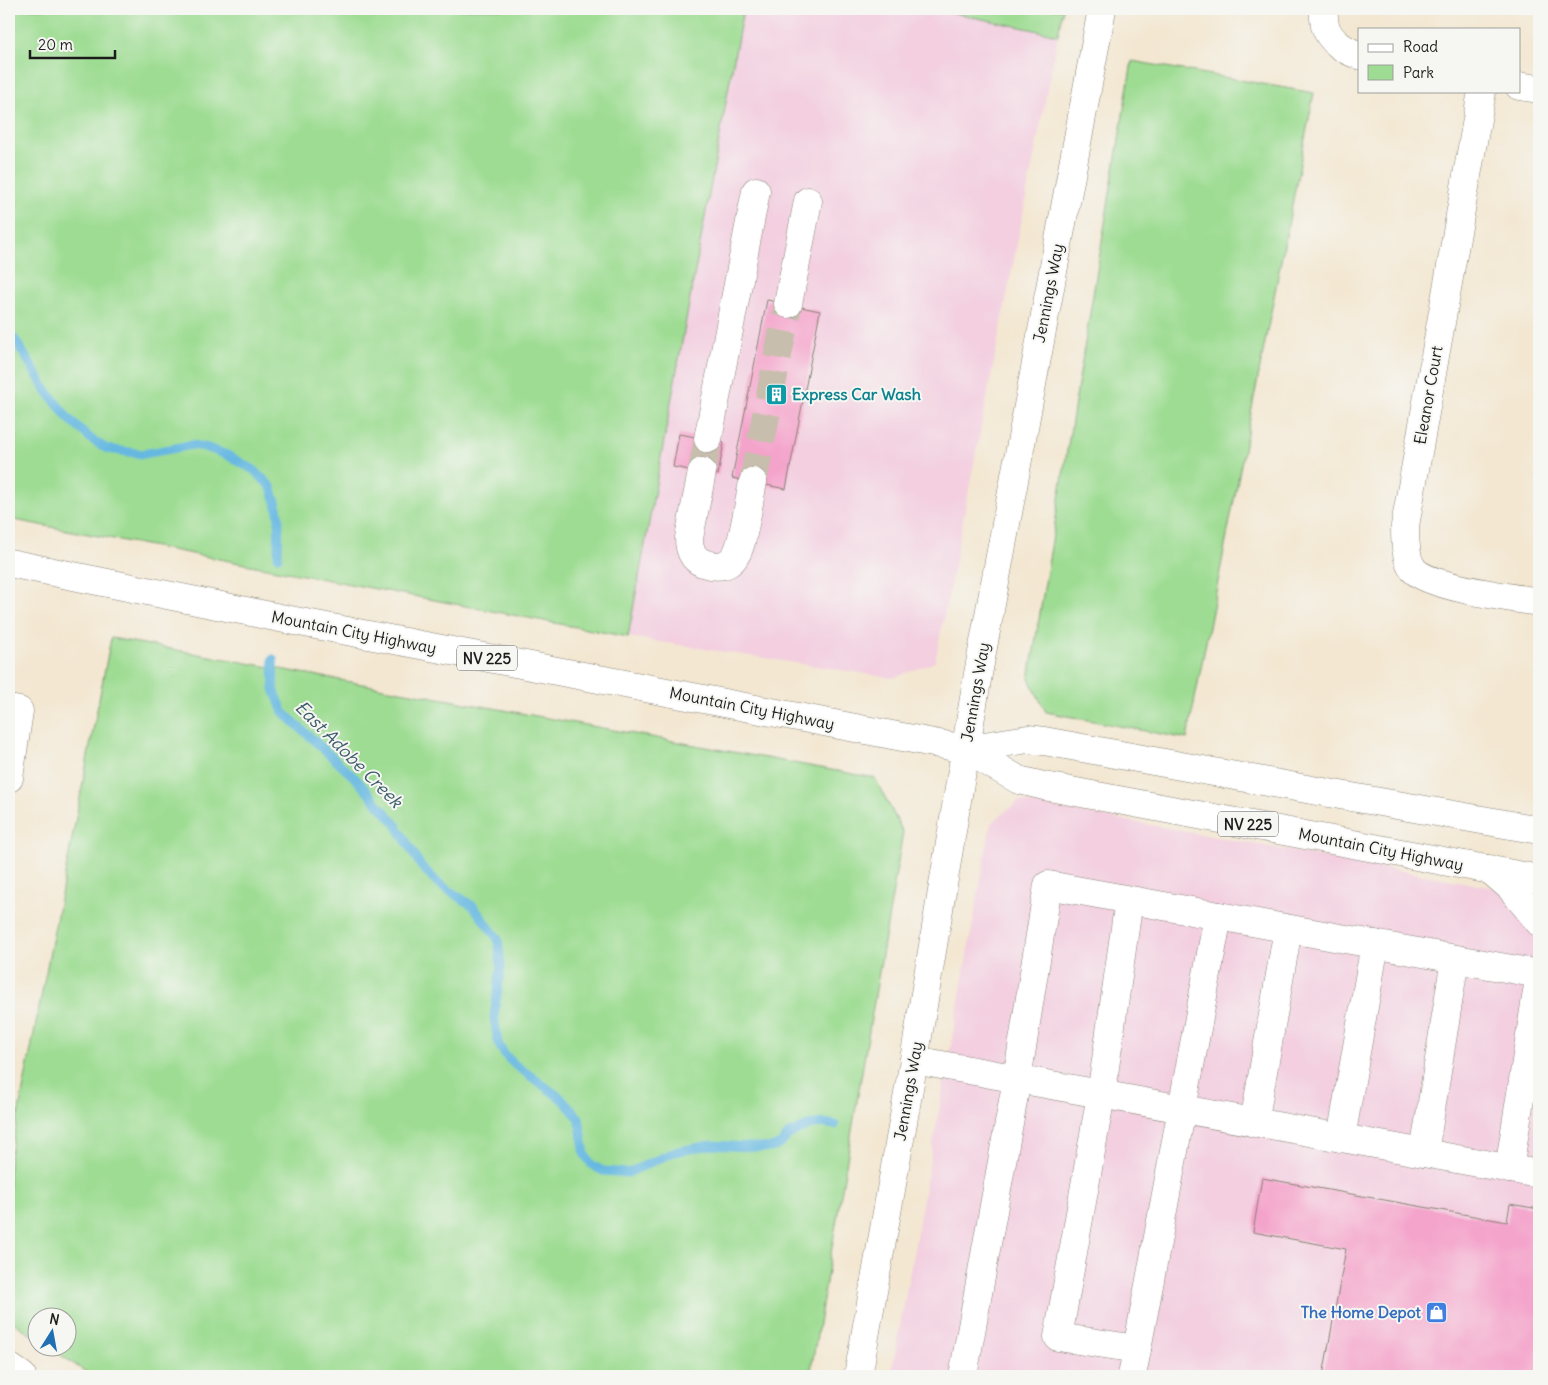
<svg xmlns="http://www.w3.org/2000/svg" width="1548" height="1385" font-family="Delius,sans-serif">
<style>
.built{fill:#f3cfe0}
.green{fill:#9ddc92;stroke:#5c7c57}
.lines{fill:none;stroke-linecap:round;stroke-linejoin:round}
.stream{stroke:#66b8e1;stroke-width:9}
.building{fill:#f4a3ca}
.minor-tunnel{stroke:#c8bead;stroke-width:28;stroke-dasharray:28 14;stroke-linecap:butt}
.minor-casing{stroke:#888276;stroke-width:29}
.major-casing{stroke:#888276;stroke-width:29}
.minor{stroke:#fff;stroke-width:28}
.major{stroke:#fff;stroke-width:28}
.labels{text-anchor:middle;dominant-baseline:central;stroke-width:4;stroke-linejoin:round;paint-order:stroke}
.shield{fill:#f6f6f2;stroke:#5d5d5c;stroke-width:1}
.shield-label{font-size:15px;font-weight:bold;fill:#1c1c1c}
.street-label{font-size:16px;fill:#1c1c1c;stroke:#f6f6f2}
.culture-label{font-size:16px;font-weight:bold;fill:#0d838f;stroke:#f6f6f2;text-anchor:start}
.shop-label{font-size:16px;font-weight:bold;fill:#366cbe;stroke:#f6f6f2;text-anchor:end}
.water-label{font-size:18px;font-style:italic;fill:#3a5a6b;stroke:#f6f6f2}
</style>
<rect width="100%" height="100%" fill="#f6f6f2"/>
<filter id="ink" filterUnits="userSpaceOnUse"><feTurbulence type="fractalNoise" baseFrequency=".02" numOctaves="2"/><feDisplacementMap in="SourceGraphic" scale="10" xChannelSelector="R" yChannelSelector="G"/><feConvolveMatrix kernelMatrix="1 2 1 2 8 2 1 2 1" color-interpolation-filters="sRGB"/></filter>
<filter id="wash" filterUnits="userSpaceOnUse"><feTurbulence type="fractalNoise" baseFrequency=".0096" numOctaves="4" result="noise"/><feDisplacementMap in="SourceGraphic" scale="20" xChannelSelector="R" yChannelSelector="G"/><feGaussianBlur stdDeviation="1.12" result="paint"/><feColorMatrix in="noise" values="0 0 0 0 0 0 0 0 0 0 0 0 0 0 0 0 0 1.4 0 .05"/><feComposite in="paint" operator="in"/></filter>
<g filter="url(#wash)">
<rect width="100%" height="100%" fill="#f3e7d1"/>
<g class="built">
<polygon points="743,9 935,9 1058,35 935,662 893,678 628,637"/>
<polygon points="1019,801 1539,896 1539,1376 891,1376 991,823"/>
</g>
<g class="green">
<polygon points="9,9 743,9 628,637 9,519"/>
<polygon points="935,9 1063,9 1058,35"/>
<polygon points="1132,61 1314,93 1187,739 1046,712 1029,679"/>
<polygon points="111,638 875,778 903,832 810,1376 92,1376 50,1348 68,1348 68,1318 38,1318 37,1339 9,1319 9,1162"/>
</g>
<g class="lines">
<g class="stream">
<polyline points="9,334 16,341 46,390 68,418 91,439 107,449 143,454 192,445 205,447 227,455 254,470 271,487 276,502 279,517 278,557"/>
<polyline points="273,659 274,689 283,712 356,779 395,823 421,866 439,884 473,906 498,939 501,966 494,1017 498,1043 505,1055 514,1064 562,1099 579,1118 585,1155 592,1165 603,1171 628,1173 674,1152 711,1145 771,1148 781,1144 788,1135 811,1125 823,1123 835,1125"/>
</g>
</g>
<g id="blocks">
<g class="building">
<polygon points="767,300 820,311 786,489 732,478"/>
<polygon points="679,434 724,442 718,475 673,467"/>
<polygon points="1262,1178 1507,1222 1510,1204 1539,1209 1539,1376 1323,1376 1346,1249 1253,1232"/>
</g>
</g>
</g>
<g filter="url(#ink)">
<use href="#blocks" fill-opacity="0" stroke="#888276" stroke-width="1"/>
<g class="lines">
<g class="minor-tunnel">
<polyline points="702,472 708,439"/>
<polyline points="753,482 788,304"/>
</g>
<defs>
<g id="minor">
<path d="M1323 9C1324 14 1324 21 1325 26 1330 41 1345 51 1359 55"/>
<polyline points="1519,86 1539,89"/>
<path d="M1482 91 1405 526C1405 539 1405 560 1414 570 1429 587 1514 598 1539 602"/>
<polyline points="788,304 808,201"/>
<polyline points="708,439 756,191"/>
<path d="M702 472 689 538C689 548 692 559 703 563 736 574 740 549 745 524 748 510 750 496 753 482"/>
<polyline points="9,709 19,711 9,778"/>
<polyline points="1489,869 1511,888 1539,922"/>
<polyline points="1129,900 1101,1095 1058,1337 1137,1349"/>
<polyline points="914,1060 1539,1174"/>
<polyline points="1254,1123 1288,929"/>
<polyline points="1341,1138 1375,944"/>
<polyline points="1424,1153 1455,959"/>
<polyline points="1509,1169 1539,979"/>
<polyline points="9,1367 22,1376"/>
<polyline points="858,1376 914,1060 978,674 1102,9"/>
<polyline points="963,1376 1017,1079 1048,885 1539,974"/>
<polyline points="1132,1376 1218,916"/>
</g>
<g id="major">
<polyline points="9,563 295,621 965,749 1019,780 1044,786 1539,879"/>
<polyline points="965,749 1028,739 1044,741 1323,792 1539,830"/>
</g>
</defs>
<use href="#minor" class="minor-casing"/>
<use href="#major" class="major-casing"/>
<use href="#minor" class="minor"/>
<use href="#major" class="major"/>
</g>
</g>
<defs>
<symbol id="building-square" viewBox="-11 -11 22 22"><rect x="-9" y="-9" width="18" height="18" rx="4" fill="#0f9aa8" stroke="#f6f6f2"/><path d="M-4-6H4V6H1V3H-1V6H-4ZM-2.5-4.3h1.7v1.8h-1.7ZM.8-4.3h1.7v1.8H.8ZM-2.5-1h1.7V.8h-1.7ZM.8-1h1.7V.8H.8Z" fill="#fff"/></symbol>
<symbol id="shop-square" viewBox="-11 -11 22 22"><rect x="-9" y="-9" width="18" height="18" rx="4" fill="#3f7fe0" stroke="#f6f6f2"/><path d="M-5-2.5h2.3a2.7 3.5 0 0 1 5.4 0H5L5.5 6h-11ZM-1.5-2.5h3a1.5 2.3 0 0 0-3 0Z" fill="#fff"/></symbol>
</defs>
<g fill-rule="evenodd">
<use href="#building-square" x="764" y="382" width="25" height="25"/>
<use href="#shop-square" x="1424" y="1300" width="25" height="25"/>
</g>
<g class="labels">
<g class="shield">
<rect x="457" y="645.5" width="60" height="25" rx="4"/>
<rect x="1218" y="811.5" width="60" height="25" rx="4"/>
</g>
<g class="shield-label">
<text x="487" y="658">NV 225</text>
<text x="1248" y="824">NV 225</text>
</g>
<g class="street-label">
<text transform="translate(1048 293) rotate(-79)">Jennings Way</text>
<text transform="translate(1428 395) rotate(-80)">Eleanor Court</text>
<text transform="translate(354 632) rotate(11)">Mountain City Highway</text>
<text transform="translate(975 692) rotate(-80)">Jennings Way</text>
<text transform="translate(752 708) rotate(11)">Mountain City Highway</text>
<text transform="translate(1381 849) rotate(11)">Mountain City Highway</text>
<text transform="translate(908 1091) rotate(-80)">Jennings Way</text>
</g>
<g class="culture-label">
<text x="792" y="394">Express Car Wash</text>
</g>
<g class="shop-label">
<text x="1421" y="1312">The Home Depot</text>
</g>
<g class="water-label">
<text transform="translate(349 754) rotate(45)">East Adobe Creek</text>
</g>
</g>
<rect width="1548" height="1385" fill="none" stroke="#f6f6f2" stroke-width="30"/>
<rect x="1358" y="28" width="162" height="65" fill="#f6f6f2" stroke="#9f9f9c"/>
<rect x="1368" y="44" width="25" height="8" fill="#ffffff" stroke="#9f9f9c"/>
<text x="1403" y="52" font-size="15" fill="#1c1c1c">Road</text>
<rect x="1368" y="65" width="25" height="15" fill="#9ddc92" stroke="#9f9f9c"/>
<text x="1403" y="78" font-size="15" fill="#1c1c1c">Park</text>
<g transform="translate(52 1332) rotate(11)"><circle r="24" fill="#f6f6f2" stroke="#9f9f9c"/>
<path d="M0-4L9 19L0 12L-9 19Z" fill="#1f6fb2"/>
<text y="-8" font-size="14" font-weight="bold" text-anchor="middle" fill="#1c1c1c">N</text>
</g>
<path d="M30 50v8h85v-8" fill="none" stroke="#1c1c1c" stroke-width="2.5"/>
<text x="38" y="50" font-size="15" fill="#1c1c1c" stroke="#f6f6f2" stroke-width="4" paint-order="stroke">20 m</text>
</svg>
